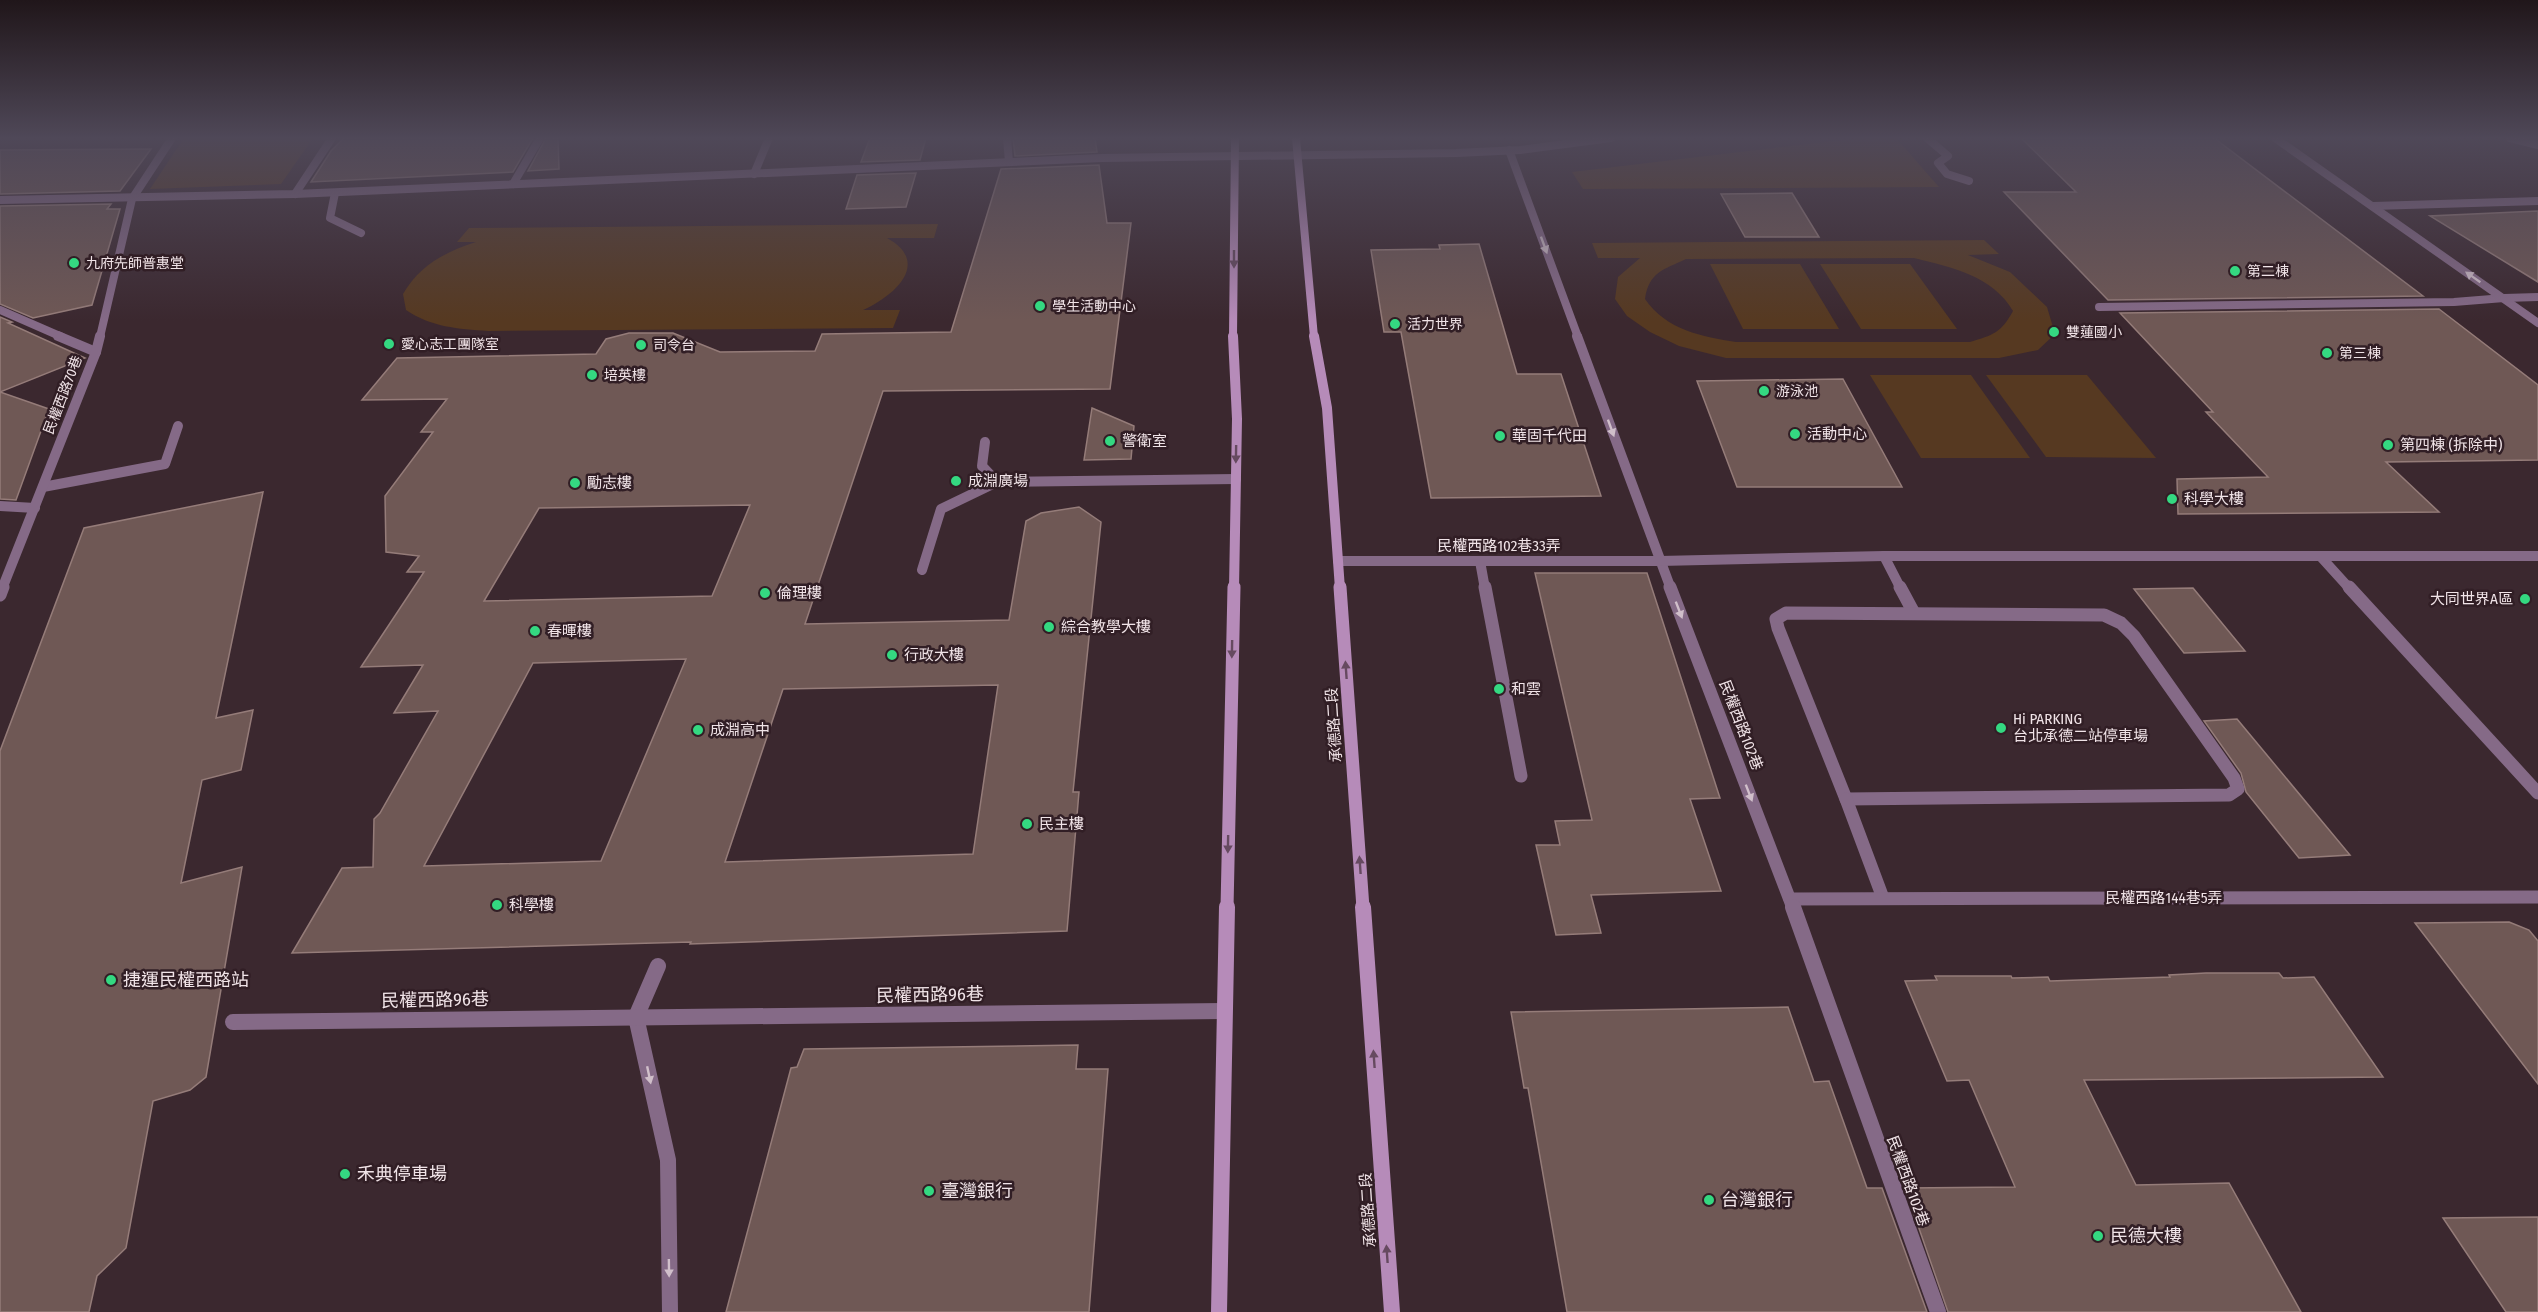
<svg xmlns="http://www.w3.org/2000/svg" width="2538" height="1312" font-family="'Fira Sans Condensed','Noto Sans TC',sans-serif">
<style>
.green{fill:#563921;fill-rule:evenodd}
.building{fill:#6f5855;stroke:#957c79;stroke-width:1.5;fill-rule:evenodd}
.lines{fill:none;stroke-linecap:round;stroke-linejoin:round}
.service-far3{stroke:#856a87;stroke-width:8}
.service-far2{stroke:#856a87;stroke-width:10}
.service-far1{stroke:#856a87;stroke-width:13}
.service{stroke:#856a87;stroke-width:16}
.minor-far3{stroke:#856a87;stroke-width:8}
.minor-far2{stroke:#856a87;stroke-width:10}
.minor-far1{stroke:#856a87;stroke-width:13}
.minor{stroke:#856a87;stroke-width:16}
.secondary-far3{stroke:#b68bb9;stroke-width:8}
.secondary-far2{stroke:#b68bb9;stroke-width:10}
.secondary-far1{stroke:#b68bb9;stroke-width:13}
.secondary{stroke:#b68bb9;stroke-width:16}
.oneway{fill:#d0bfca}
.oneway2{fill:#664a60}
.poi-dot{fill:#34d881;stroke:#311e25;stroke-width:2}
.labels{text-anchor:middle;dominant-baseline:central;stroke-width:5;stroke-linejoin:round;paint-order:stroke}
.far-poi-label{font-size:14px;fill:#f0e3e7;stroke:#311e25;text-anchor:start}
.far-street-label{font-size:14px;fill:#f0e3e7;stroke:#311e25}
.poi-label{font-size:15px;fill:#f0e3e7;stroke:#311e25;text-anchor:start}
.street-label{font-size:15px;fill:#f0e3e7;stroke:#311e25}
.near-poi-label{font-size:18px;fill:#f0e3e7;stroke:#311e25;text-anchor:start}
.near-street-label{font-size:18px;fill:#f0e3e7;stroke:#311e25}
</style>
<rect width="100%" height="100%" fill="#3b282f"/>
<g class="green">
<polygon points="184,138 313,138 281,184 150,189"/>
<polygon points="1859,138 1896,138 1939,187 1583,189 1572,172"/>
<path d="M938 224 934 238H887C932 263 894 296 863 310H900L893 328 488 331C458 329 431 327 406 310L403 294C420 265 445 252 476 242H457L469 228Z"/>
<path d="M1984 240 1999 254 1968 255 2010 272 2047 307 2055 334 2038 350 1999 358H1726L1679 346 1650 332 1627 316 1615 299 1618 277 1640 258H1598L1592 243ZM1914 258C1951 267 1993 276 2013 311 2001 333 1993 335 1970 342H1736C1703 337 1666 330 1645 299 1649 272 1663 270 1686 259Z"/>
<polygon points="1710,264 1800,264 1839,329 1743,329"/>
<polygon points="1820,264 1910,264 1957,329 1861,329"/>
<polygon points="1870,375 1971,375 2030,458 1921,458"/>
<polygon points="1986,375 2087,375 2156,458 2046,457"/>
</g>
<g class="building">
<polygon points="344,138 533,138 513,172 311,182 331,151"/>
<polygon points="546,138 558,138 559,169 528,171"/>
<polygon points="870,138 926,138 920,160 861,162"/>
<polygon points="1013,138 1095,138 1097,152 1015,156"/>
<polygon points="2021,138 2214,138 2423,296 2108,300 2004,192 2076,192"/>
<polygon points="151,149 120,191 0,194 0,150"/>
<path d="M1099 165 1107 223H1131L1110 389 883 391 805 624 1009 620 1026 521 1041 513 1079 507 1101 522 1073 792H1079L1067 931 690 944 691 942 292 953 342 868 373 867 374 819 380 813 438 711 394 713 423 665 361 667 424 572H407L419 556 386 552 385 496 433 432H421L447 399 362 400 397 358 596 354 606 339 629 333H673L720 352 815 351 822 334 951 332 1001 169ZM750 505 712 596 484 601 539 508ZM686 659 601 861 424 866 533 663ZM998 685 973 854 725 862 783 689Z"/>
<polygon points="916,173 906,207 846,209 857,175"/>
<polygon points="1792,193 1819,237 1745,237 1721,194"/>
<polygon points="111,204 107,209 120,209 92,305 33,318 0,304 0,206"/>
<polygon points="2538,211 2538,282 2430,216"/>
<polygon points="1479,244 1517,374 1561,374 1601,496 1431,498 1401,332 1384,332 1371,250 1440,249 1439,245"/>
<polygon points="2439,309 2538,385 2538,460 2386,462 2439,512 2178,514 2177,479 2268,477 2206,412 2213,412 2120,313"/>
<polygon points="0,317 12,322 8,323 85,358 0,392"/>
<polygon points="1843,379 1902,487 1737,487 1697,381"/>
<polygon points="0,392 49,409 16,500 0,499"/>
<polygon points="1092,408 1134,426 1131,459 1084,460"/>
<polygon points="263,492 216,718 253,710 241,770 202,780 181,883 242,867 206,1077 190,1090 153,1101 126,1248 97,1276 89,1312 0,1312 0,751 84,528"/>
<polygon points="1535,573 1647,573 1720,798 1690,799 1721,891 1591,895 1601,933 1556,935 1536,845 1560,845 1555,821 1592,820"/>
<polygon points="2193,588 2245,651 2184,653 2134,589"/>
<polygon points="2237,719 2350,855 2299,858 2246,792 2241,773 2204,721"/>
<polygon points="2509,922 2529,930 2538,941 2538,1084 2415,923"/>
<polygon points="2206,973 2279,973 2283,978 2314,977 2383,1077 2084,1080 2136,1185 2229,1183 2301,1312 1948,1312 1905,1188 2015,1187 1969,1080 1947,1081 1905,981 1937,980 1935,976 2011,976 2012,978 2048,977 2050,981 2170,977 2169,975"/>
<polygon points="1788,1007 1814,1082 1829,1081 1867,1188 1882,1188 1927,1312 1567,1312 1528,1088 1524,1088 1511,1012"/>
<polygon points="1078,1045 1076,1069 1108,1069 1089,1312 726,1312 791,1068 797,1067 804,1049"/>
<polygon points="2538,1217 2538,1312 2506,1312 2443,1218"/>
</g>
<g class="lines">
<g class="service-far3">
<polyline points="1927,138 1948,156 1938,163 1947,174 1969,181"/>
<polyline points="335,193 330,218 361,233"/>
<polyline points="2373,206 2538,201"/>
<polyline points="2099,307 2454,302 2504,298"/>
</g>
<g class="service-far2">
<polyline points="985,442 982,466 997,482"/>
<polyline points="43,487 165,464 178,426"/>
<polyline points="1884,556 1901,589"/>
<polyline points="1480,561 1485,589"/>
<polyline points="922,570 941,509 997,482 1236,479"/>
</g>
<g class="service-far1">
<polyline points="1485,587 1521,776"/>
<polyline points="1900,587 1914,613"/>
<polygon points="1786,613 2104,615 2121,623 2134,636 2234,778 2238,789 2229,795 1846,799 1778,628 1776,619"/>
<polyline points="1846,799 1883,898"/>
</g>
<polyline class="service" points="658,966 636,1017 668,1160 670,1312"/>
<g class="minor-far3">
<polyline points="1007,138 1009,162"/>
<polyline points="2275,138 2538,323"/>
<polyline points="2510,138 2538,145"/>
<polyline points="1509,150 1578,337"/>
<polyline points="754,174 769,138"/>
<polyline points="513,184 540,138"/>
<polyline points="295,194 332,138"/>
<polyline points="0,200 295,194 1102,158 1456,153 1520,150 1611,138"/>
<polyline points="2504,298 2538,297"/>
<polyline points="0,310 62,337"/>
<polyline points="100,337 132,199 172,138"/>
</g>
<g class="minor-far2">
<polyline points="58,336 96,352"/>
<polyline points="1577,336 1671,589"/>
<polyline points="0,506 35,508"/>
<polyline points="2321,557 2350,589"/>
<polyline points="1338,561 1660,561 1884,556 2538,556"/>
<polyline points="2,589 96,352 100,336"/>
</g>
<g class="minor-far1">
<polyline points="1670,587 1793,908"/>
<polyline points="2349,587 2538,793"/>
<polyline points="0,595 3,587"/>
<polyline points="1790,899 2538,897"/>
</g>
<g class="minor">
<polyline points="1793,907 1938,1312"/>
<polyline points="233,1022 1224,1011"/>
</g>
<g class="secondary-far3">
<polyline points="1296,138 1314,337"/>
<polyline points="1233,337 1235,138"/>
</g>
<g class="secondary-far2">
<polyline points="1233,336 1237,419 1234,589"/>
<polyline points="1314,336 1327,408 1340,589"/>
</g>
<g class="secondary-far1">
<polyline points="1340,587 1363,908"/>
<polyline points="1227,908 1234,587"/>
</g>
<g class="secondary">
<polyline points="1363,907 1392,1312"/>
<polyline points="1219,1312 1227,907"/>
</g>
</g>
<defs><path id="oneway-solid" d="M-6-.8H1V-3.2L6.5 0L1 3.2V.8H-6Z" transform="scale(1.5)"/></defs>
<g class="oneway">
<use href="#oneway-solid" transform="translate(1544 245) rotate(70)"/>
<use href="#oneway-solid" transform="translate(2473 277) rotate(-145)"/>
<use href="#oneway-solid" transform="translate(1611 428) rotate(70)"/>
<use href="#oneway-solid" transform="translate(1679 610) rotate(69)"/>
<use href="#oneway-solid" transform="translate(1749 793) rotate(69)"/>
<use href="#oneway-solid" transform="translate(649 1075) rotate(78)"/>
<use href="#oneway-solid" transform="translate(669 1268) rotate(89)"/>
</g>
<g class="oneway2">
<use href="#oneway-solid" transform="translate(1234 259) rotate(90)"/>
<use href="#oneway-solid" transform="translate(1236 454) rotate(91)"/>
<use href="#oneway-solid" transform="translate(1232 649) rotate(91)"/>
<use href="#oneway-solid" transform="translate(1346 670) rotate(-94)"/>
<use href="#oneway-solid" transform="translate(1228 844) rotate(91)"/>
<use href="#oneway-solid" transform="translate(1360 865) rotate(-94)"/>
<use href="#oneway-solid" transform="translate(1374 1059) rotate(-94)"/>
<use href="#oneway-solid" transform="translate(1387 1254) rotate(-94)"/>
</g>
<linearGradient id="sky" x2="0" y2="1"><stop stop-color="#20161a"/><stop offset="0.43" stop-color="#4f4858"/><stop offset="1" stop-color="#4f4858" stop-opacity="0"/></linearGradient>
<rect width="2538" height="321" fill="url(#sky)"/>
<g class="poi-dot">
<circle cx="74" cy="263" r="6"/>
<circle cx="2235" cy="271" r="6"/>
<circle cx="1040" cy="306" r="6"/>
<circle cx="1395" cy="324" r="6"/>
<circle cx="2054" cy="332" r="6"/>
<circle cx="389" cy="344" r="6"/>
<circle cx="641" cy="345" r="6"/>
<circle cx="2327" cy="353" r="6"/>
<circle cx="592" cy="375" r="6"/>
<circle cx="1764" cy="391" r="6"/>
<circle cx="1795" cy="434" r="6"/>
<circle cx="1500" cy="436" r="6"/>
<circle cx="1110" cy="441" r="6"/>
<circle cx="2388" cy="445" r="6"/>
<circle cx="956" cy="481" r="6"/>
<circle cx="575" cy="483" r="6"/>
<circle cx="2172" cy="499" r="6"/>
<circle cx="765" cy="593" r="6"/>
<circle cx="2525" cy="599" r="6"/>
<circle cx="1049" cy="627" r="6"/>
<circle cx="535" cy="631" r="6"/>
<circle cx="892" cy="655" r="6"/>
<circle cx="1499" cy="689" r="6"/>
<circle cx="2001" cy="728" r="6"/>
<circle cx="698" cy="730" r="6"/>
<circle cx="1027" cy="824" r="6"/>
<circle cx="497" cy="905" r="6"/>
<circle cx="111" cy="980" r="6"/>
<circle cx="345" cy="1174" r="6"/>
<circle cx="929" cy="1191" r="6"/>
<circle cx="1709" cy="1200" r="6"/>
<circle cx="2098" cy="1236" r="6"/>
</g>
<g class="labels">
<g class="far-poi-label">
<text x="86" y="263">九府先師普惠堂</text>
<text x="2247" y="271">第二棟</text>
<text x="1052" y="306">學生活動中心</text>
<text x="1407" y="324">活力世界</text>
<text x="2066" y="332">雙蓮國小</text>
<text x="401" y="344">愛心志工團隊室</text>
<text x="653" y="345">司令台</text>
<text x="2339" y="353">第三棟</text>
<text x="604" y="375">培英樓</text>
<text x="1776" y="391">游泳池</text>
</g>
<g class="far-street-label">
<text transform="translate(63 395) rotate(-69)">民權西路70巷</text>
</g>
<g class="poi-label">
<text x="1807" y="434">活動中心</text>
<text x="1512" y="436">華固千代田</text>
<text x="1122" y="441">警衛室</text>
<text x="2400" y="445">第四棟 (拆除中)</text>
<text x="968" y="481">成淵廣場</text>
<text x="587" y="483">勵志樓</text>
<text x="2184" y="499">科學大樓</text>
<text x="777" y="593">倫理樓</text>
<text x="2513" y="599" text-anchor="end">大同世界A區</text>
<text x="1061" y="627">綜合教學大樓</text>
<text x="547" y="631">春暉樓</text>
<text x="904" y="655">行政大樓</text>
<text x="1511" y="689">和雲</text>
<text x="2013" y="719">Hi PARKING<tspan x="2013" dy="17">台北承德二站停車場</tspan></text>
<text x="710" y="730">成淵高中</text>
<text x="1039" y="824">民主樓</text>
<text x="509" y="905">科學樓</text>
</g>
<g class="street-label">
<text x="1499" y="546">民權西路102巷33弄</text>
<text transform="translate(1334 725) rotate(-94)">承德路二段</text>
<text transform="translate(1741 725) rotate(69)">民權西路102巷</text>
<text x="2164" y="898">民權西路144巷5弄</text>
<text transform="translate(1908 1181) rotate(70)">民權西路102巷</text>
<text transform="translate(1368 1210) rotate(-94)">承德路二段</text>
</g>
<g class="near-poi-label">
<text x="123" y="980">捷運民權西路站</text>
<text x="357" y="1174">禾典停車場</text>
<text x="941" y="1191">臺灣銀行</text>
<text x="1721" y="1200">台灣銀行</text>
<text x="2110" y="1236">民德大樓</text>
</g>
<g class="near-street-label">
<text transform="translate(930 995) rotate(-1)">民權西路96巷</text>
<text transform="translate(435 1000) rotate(-1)">民權西路96巷</text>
</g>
</g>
</svg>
